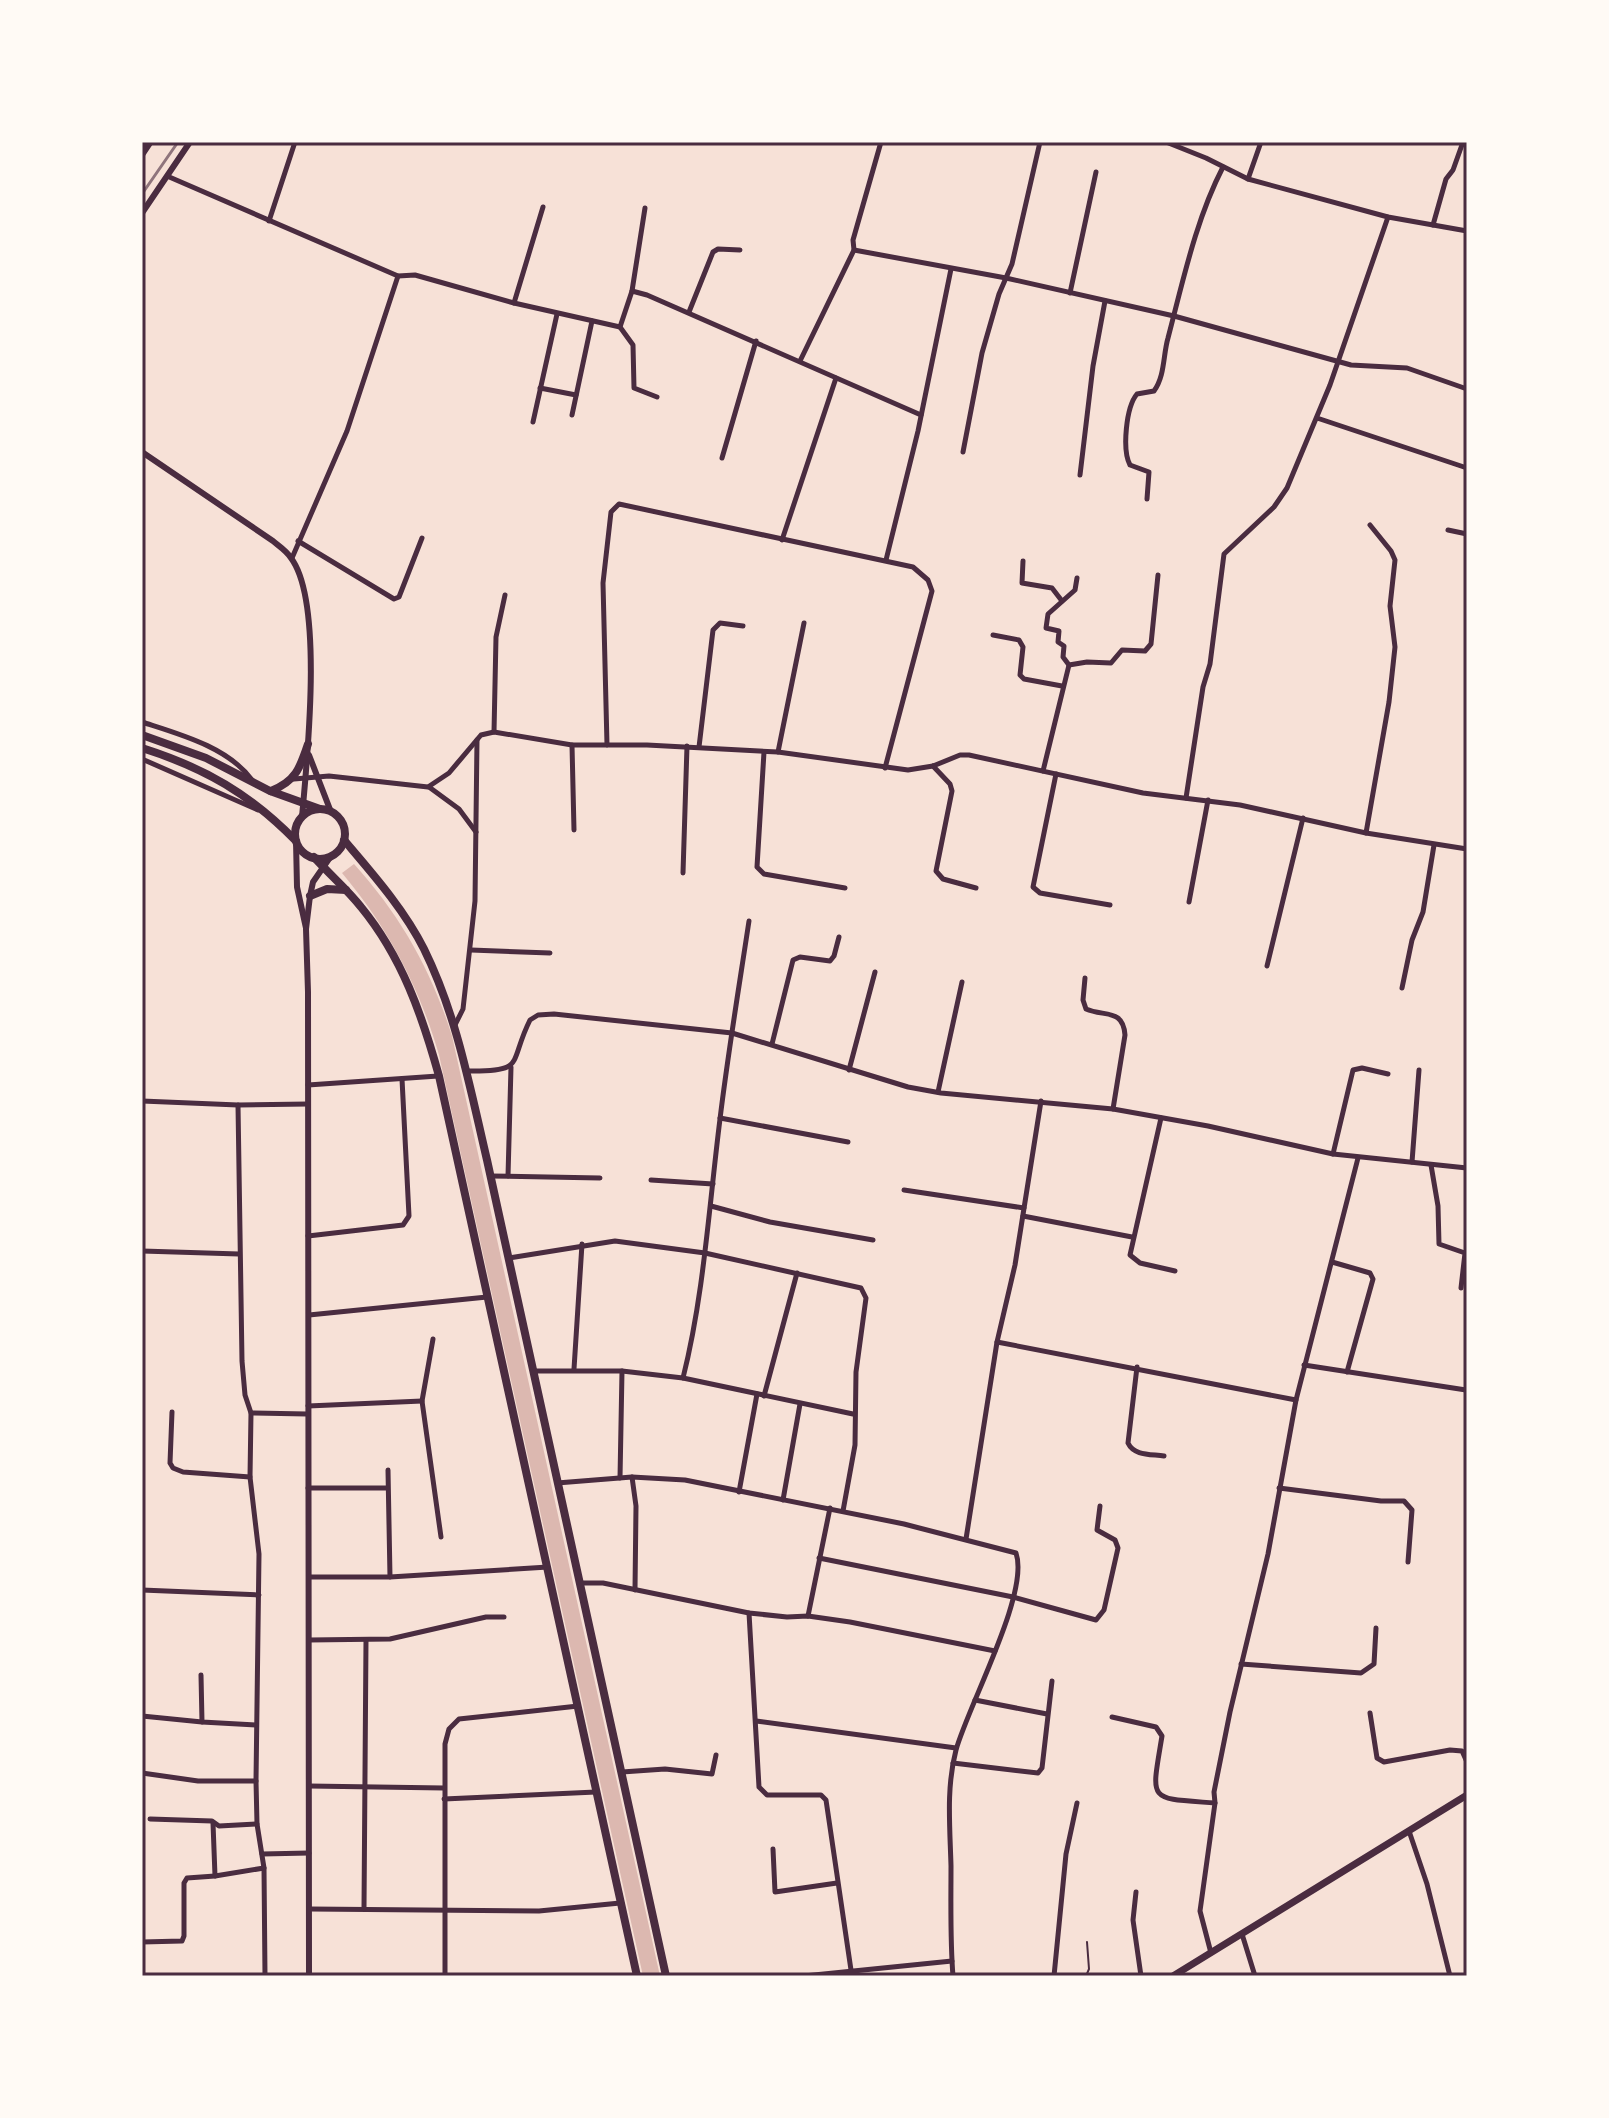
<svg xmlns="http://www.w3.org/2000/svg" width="1609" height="2118" font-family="Helvetica,sans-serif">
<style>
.water{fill:#dcb8b0}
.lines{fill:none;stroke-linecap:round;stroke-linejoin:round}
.service{stroke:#4a2c40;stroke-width:2}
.minor{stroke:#4a2c40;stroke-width:5}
.tertiary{stroke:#4a2c40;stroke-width:6}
.primary{stroke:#4a2c40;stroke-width:7}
.trunk{stroke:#4a2c40;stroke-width:8}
.rail{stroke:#8f747c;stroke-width:3}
.neatline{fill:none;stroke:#4a2c40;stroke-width:3}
</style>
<rect width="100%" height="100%" fill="#f7e1d7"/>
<path class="water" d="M354 864C400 915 431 969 452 1036L660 1976H643L439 1055C419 986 388 928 342 873Z"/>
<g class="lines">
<polyline class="service" points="1086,1976 1089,1969 1087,1942"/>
<g class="minor">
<polyline points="1166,142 1206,158 1248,179 1388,217 1467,231"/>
<polyline points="167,176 398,276 415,275 514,303 620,327 632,291 647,295 921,415"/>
<polyline points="1248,179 1261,142"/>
<polyline points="269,221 295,142"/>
<polyline points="1433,225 1446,179 1453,170 1463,142"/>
<polyline points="854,250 1006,278 1174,316 1351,365 1407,368 1467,389"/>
<polyline points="632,291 645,208"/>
<polyline points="1070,293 1096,172"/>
<polyline points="514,303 543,207"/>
<polyline points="689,312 713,252 718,249 740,250"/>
<polyline points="620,327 633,345 634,388 657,397"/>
<polyline points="800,361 854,250 853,240 881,142"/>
<polyline points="540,388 576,395"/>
<polyline points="572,415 592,321"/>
<polyline points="1317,418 1467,468"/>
<polyline points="533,422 557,314"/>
<polyline points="963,452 982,353 999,294 1012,264 1040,142"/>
<polyline points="722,458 756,341"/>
<polyline points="1080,475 1093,366 1105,301"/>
<path d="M1147 499 1149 472 1130 465C1122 450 1126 407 1137 394L1154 391C1165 376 1163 355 1168 338 1183 281 1196 219 1223 167"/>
<polyline points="1448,530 1467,534"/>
<polyline points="782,540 836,378"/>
<polyline points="298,541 394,599 399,597 422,538"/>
<polyline points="292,558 347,431 398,276"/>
<polyline points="886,560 918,431 951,269"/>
<polyline points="1023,561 1022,583 1052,588 1062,601"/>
<polyline points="993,635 1019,640 1023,647 1020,675 1024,679 1062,686"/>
<polyline points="1069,665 1063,657 1064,646 1058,642 1059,631 1046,628 1048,614 1075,590 1077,578"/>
<path d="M142 722C179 734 228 747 252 780"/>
<polyline points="494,732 496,637 505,595"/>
<polyline points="572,745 574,830"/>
<polyline points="607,745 603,583 611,512 619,504 913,567 928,580 932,591 885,768"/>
<polyline points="699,747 713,630 720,623 743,626"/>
<polyline points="764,752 757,867 764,874 845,888"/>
<polyline points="778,752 804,623"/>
<polyline points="142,759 258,810"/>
<polyline points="933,766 950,784 952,791 936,871 943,879 976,888"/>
<polyline points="1043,771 1069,665 1087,662 1111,663 1122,650 1145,651 1151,644 1158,575"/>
<polyline points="1056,774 1033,887 1040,893 1110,905"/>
<polyline points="294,779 329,776 428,787 449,773 481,735 494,732 572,745 647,745 778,752 908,770 933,766 960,755 969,755 1143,793 1240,805 1366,833 1467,849"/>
<polyline points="429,787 459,809 476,832"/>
<polyline points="1186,798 1203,687 1210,664 1224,554 1274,507 1287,488 1330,385 1388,217"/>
<polyline points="1366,833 1389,702 1395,647 1390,606 1395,560 1391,551 1370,525"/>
<polyline points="683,873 687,746"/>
<polyline points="1189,902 1208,800"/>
<polyline points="471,950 550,953"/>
<polyline points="1267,966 1303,818"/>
<path d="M1085 978 1083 1000 1086 1009C1104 1017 1123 1008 1125 1035L1113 1109"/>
<polyline points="1402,988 1412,940 1423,912 1434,845"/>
<polyline points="455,1025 463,1009 475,901 477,740"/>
<polyline points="772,1044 793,960 800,957 830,961 834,956 839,937"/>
<polyline points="849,1070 875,972"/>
<path d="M467 1071C527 1072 508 1064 530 1020L538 1015 554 1014 732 1033 908 1087 941 1093 1113 1109 1208 1126 1333 1154 1467 1168"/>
<polyline points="308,1085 438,1076"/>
<polyline points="938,1092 962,982"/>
<polyline points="142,1101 238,1105 308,1104"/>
<polyline points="238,1105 242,1361 245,1395 251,1413 250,1477 259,1554 256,1781 257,1824 264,1868 265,1976"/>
<polyline points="720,1118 848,1142"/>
<polyline points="1161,1118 1130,1255 1140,1263 1175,1271"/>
<polyline points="1333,1154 1353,1070 1362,1068 1388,1074"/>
<polyline points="1412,1162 1419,1070"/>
<polyline points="1431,1165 1438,1206 1439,1244 1465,1253 1461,1288"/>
<polyline points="490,1176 600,1178"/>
<polyline points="508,1176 511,1067"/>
<polyline points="651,1180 713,1184"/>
<polyline points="904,1190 1024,1208"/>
<polyline points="711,1206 770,1222 873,1240"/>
<polyline points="1023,1216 1132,1237"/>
<polyline points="308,1236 403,1225 409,1216 402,1079"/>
<polyline points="142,1251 239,1254"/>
<polyline points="509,1258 615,1241 705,1253 861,1288 866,1298 856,1372 855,1445 843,1511"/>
<polyline points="1332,1262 1370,1273 1373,1279 1347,1372"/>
<polyline points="309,1315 487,1297"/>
<polyline points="433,1339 422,1401 441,1537"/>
<polyline points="997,1342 1296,1400"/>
<polyline points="1304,1365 1466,1390"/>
<path d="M1137 1367 1128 1443C1134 1456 1151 1454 1164 1456"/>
<polyline points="574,1369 582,1244"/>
<polyline points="533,1371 622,1371 683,1378 853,1414"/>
<path d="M683 1378C704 1294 709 1206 720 1119 728 1053 739 987 749 921"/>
<polyline points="764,1396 797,1273"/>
<polyline points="308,1406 422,1401"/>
<polyline points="172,1412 170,1463 173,1468 183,1472 250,1477"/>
<polyline points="251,1413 307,1414"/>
<polyline points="388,1470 390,1577"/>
<polyline points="632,1477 636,1506 635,1590"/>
<polyline points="620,1478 622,1371"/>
<path d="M557 1483 632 1477 685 1480 904 1524 1016 1553C1030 1593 968 1706 956 1750 946 1788 950 1827 951 1866 951 1902 950 1940 953 1976"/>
<polyline points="308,1488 387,1488"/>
<polyline points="1279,1488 1381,1501 1404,1501 1412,1510 1408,1562"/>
<polyline points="739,1492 757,1394"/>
<polyline points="783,1500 800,1404"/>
<polyline points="966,1539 997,1342 1015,1265 1041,1101"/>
<polyline points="819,1558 1013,1597 1096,1620 1104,1610 1118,1548 1115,1540 1097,1530 1100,1506"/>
<polyline points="309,1577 390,1577 548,1567"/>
<polyline points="580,1583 603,1583 749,1613 787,1617 808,1616 850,1622 995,1651"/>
<polyline points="142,1590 259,1595"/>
<polyline points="749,1613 759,1787 767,1795 821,1795 826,1800 851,1970"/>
<polyline points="808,1616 830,1508"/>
<polyline points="309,1640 390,1639 486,1617 504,1617"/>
<polyline points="1241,1664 1361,1673 1374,1664 1376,1628"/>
<polyline points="201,1675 202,1722"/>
<polyline points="975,1700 1047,1714"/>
<polyline points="1370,1713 1377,1758 1384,1762 1450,1750 1462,1751 1467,1762"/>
<polyline points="142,1716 202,1722 256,1725"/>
<path d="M1112 1717 1156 1727 1162 1736C1151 1803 1147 1798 1215 1803"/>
<polyline points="756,1721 956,1748"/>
<polyline points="953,1763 1038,1773 1042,1768 1052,1681"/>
<polyline points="622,1772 665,1769 712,1774 716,1755"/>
<polyline points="142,1773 198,1781 256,1781"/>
<polyline points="309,1786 444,1788"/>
<polyline points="444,1799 596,1792"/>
<polyline points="150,1819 212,1821 219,1826 257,1824"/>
<polyline points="213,1823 215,1876 264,1868"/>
<polyline points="1409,1831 1427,1884 1450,1976"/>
<polyline points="773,1849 775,1892 837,1883"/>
<polyline points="262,1854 309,1853"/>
<polyline points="1136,1892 1133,1920 1141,1976"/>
<polyline points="310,1909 539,1911 620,1903"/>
<polyline points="364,1909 366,1640"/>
<polyline points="1242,1934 1255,1976"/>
<polyline points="142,1942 182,1941 184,1936 184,1883 187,1878 215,1876"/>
<polyline points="1211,1953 1200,1911 1215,1803 1214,1792 1230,1712 1268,1554 1296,1400 1358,1158"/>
<polyline points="445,1976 445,1744 449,1729 459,1719 578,1706"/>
<polyline points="804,1976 952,1961"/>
<polyline points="1054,1976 1066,1854 1077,1803"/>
</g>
<g class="tertiary">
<polyline points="142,213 190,142"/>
<path d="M142 452 273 541C279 546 287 551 291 558 324 602 307 760 302 817"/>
<polyline points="309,755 331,812"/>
<polyline points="296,841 297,887 306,928"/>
<polyline points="309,1976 308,992 306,929 310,896 313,882 331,856"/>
</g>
<g class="primary">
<polyline points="142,154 150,142"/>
<polyline points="1173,1976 1467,1795"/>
</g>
<g class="trunk">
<polyline points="142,735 206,758 270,791 320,809"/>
<path d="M142 748C205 768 250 794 296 841"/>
<path d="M271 791C296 781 300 768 308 744"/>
<circle cx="320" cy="834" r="25"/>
<path d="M344 840C372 873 404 909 424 949 457 1016 470 1088 487 1160L666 1976"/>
<path d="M314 857C329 874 347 889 361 907 402 957 422 1015 439 1076L637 1976"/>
<polyline points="310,896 327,889 346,890"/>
</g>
<polyline class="rail" points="142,194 178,142"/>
</g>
<rect width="1609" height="2118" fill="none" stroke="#fffaf5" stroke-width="288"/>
<rect x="144" y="144" width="1321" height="1830" class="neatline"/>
</svg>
